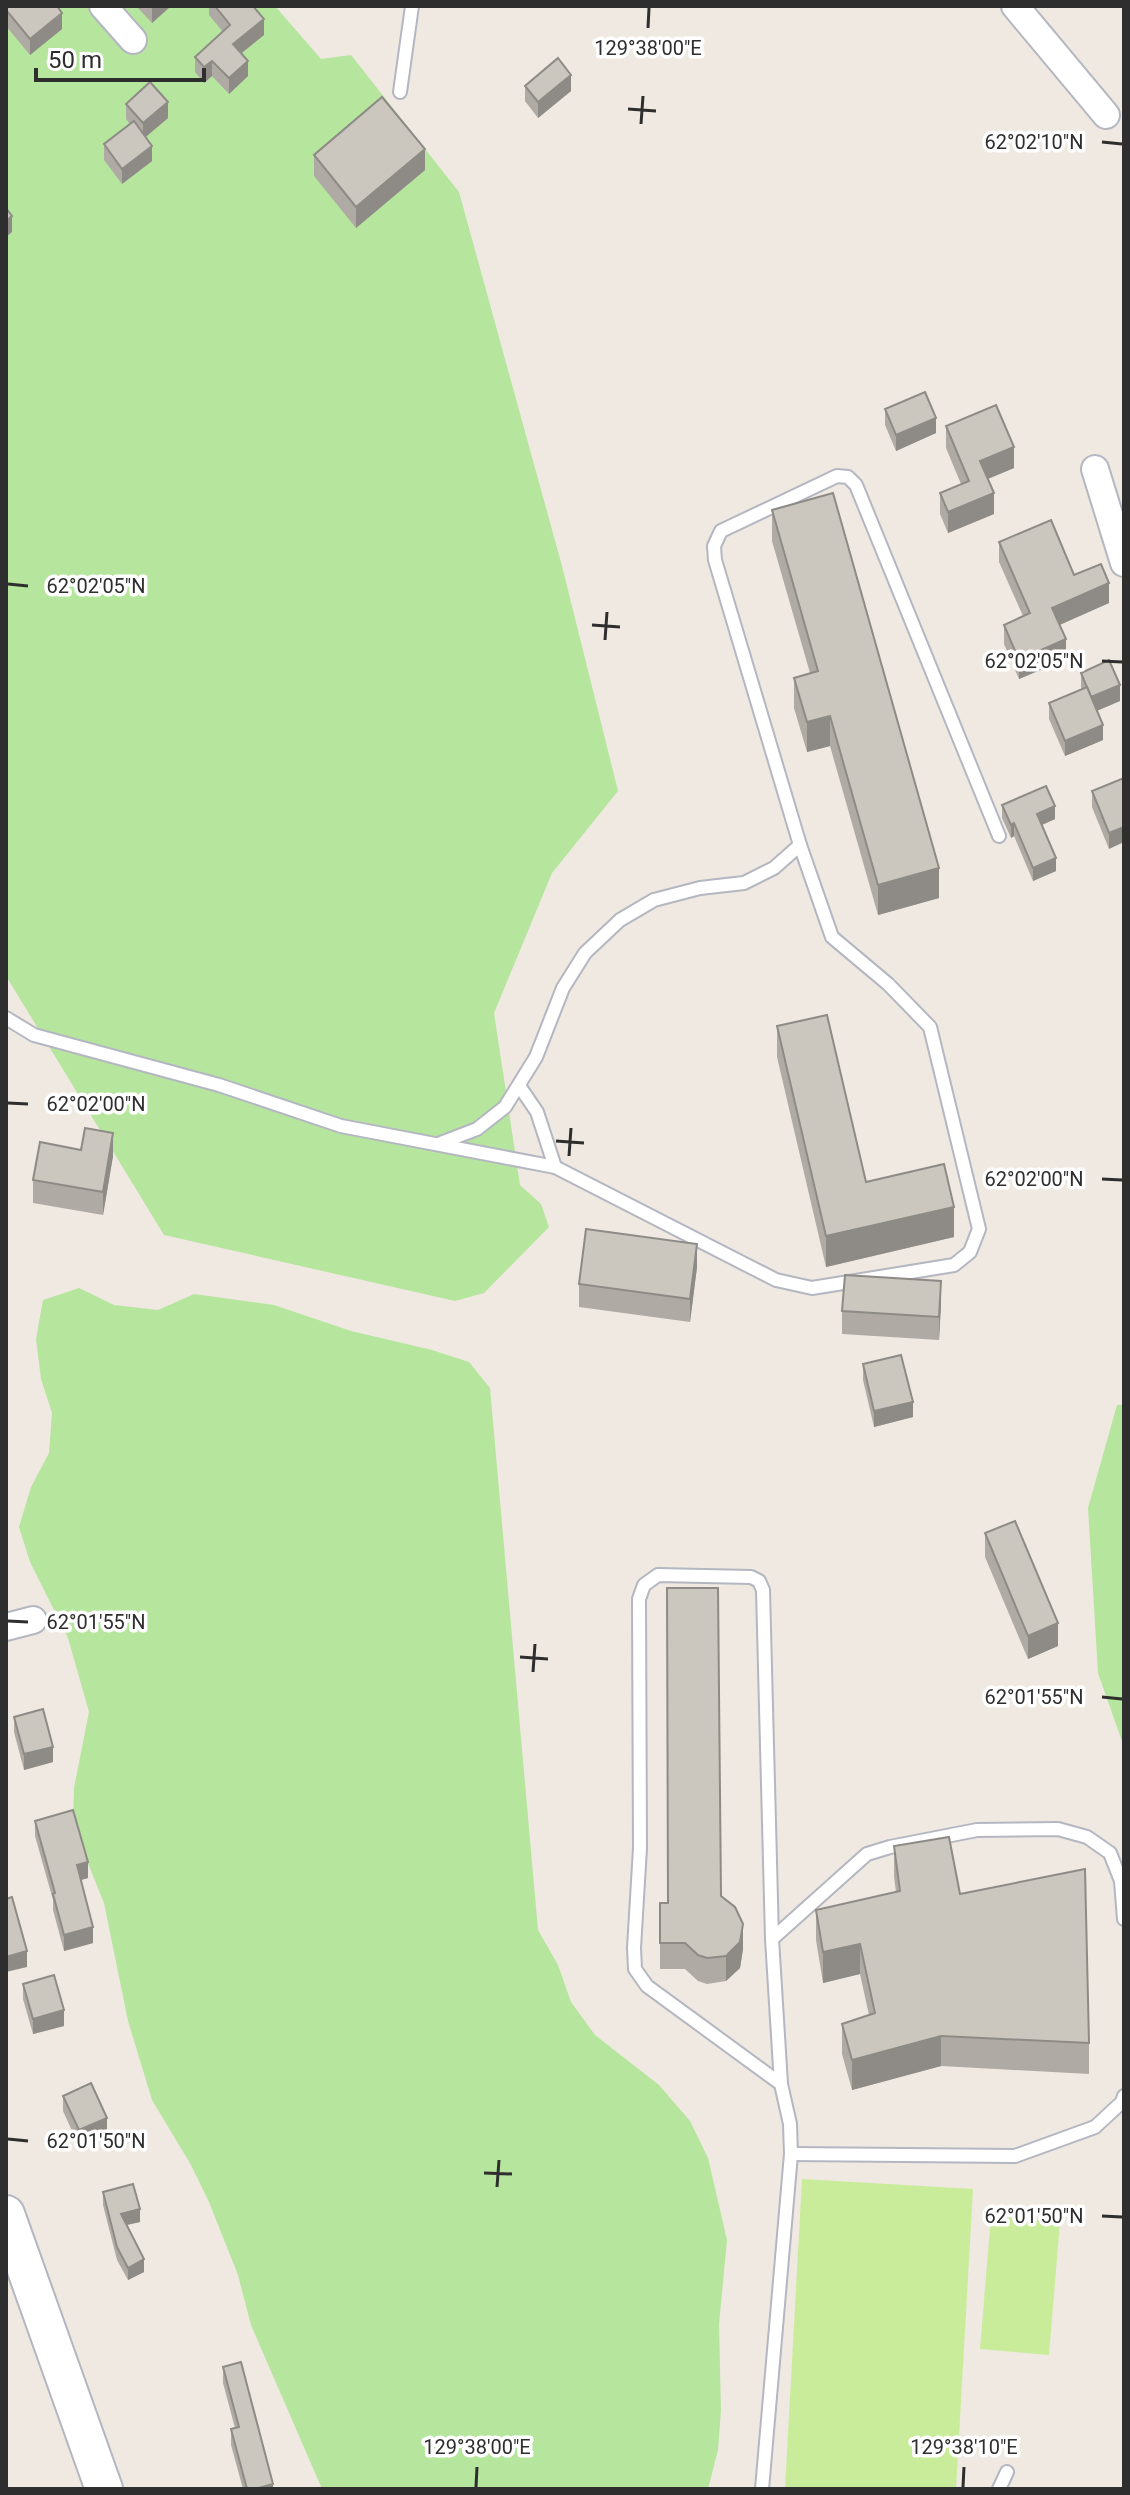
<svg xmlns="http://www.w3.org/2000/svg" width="1130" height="2495" font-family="Roboto,sans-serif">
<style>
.green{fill:#b6e59e}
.pitch{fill:#c9ec9a}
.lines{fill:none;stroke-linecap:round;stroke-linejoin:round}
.service-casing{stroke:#b4b7c1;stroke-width:16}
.minor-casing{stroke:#b4b7c1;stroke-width:30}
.secondary-casing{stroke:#b4b7c1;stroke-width:40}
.service{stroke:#fff;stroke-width:12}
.minor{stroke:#fff;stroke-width:26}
.secondary{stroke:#fff;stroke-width:36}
.wall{fill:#afaba4}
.shaded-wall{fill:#8e8b86}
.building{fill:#cbc7bf;stroke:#8e8b86;stroke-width:2}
.ticks{fill:none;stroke:#2e2e2e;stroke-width:3}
.ticks-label{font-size:20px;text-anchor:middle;fill:#2e2e2e;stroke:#fff;stroke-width:7;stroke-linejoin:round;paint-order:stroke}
</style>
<rect width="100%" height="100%" fill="#efe9e1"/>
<g class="green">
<polygon points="6,6 275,6 321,59 351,55 459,192 562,566 618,791 552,873 494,1013 520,1185 541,1204 549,1227 484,1293 455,1301 164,1235 6,976"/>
<polygon points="79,1288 114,1305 158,1310 194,1294 274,1305 351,1331 432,1350 469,1362 490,1388 538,1930 558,1965 571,2002 595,2035 659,2085 690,2121 708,2158 727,2240 719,2324 721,2410 718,2450 708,2489 322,2489 251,2325 238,2275 209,2202 191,2165 152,2100 128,2021 104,1903 73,1826 74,1788 89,1712 68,1638 30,1562 19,1527 31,1487 49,1453 52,1413 41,1379 36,1339 43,1300"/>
<polygon points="1117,1405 1124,1405 1124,1747 1098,1673 1088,1508"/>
</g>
<g class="pitch">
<polygon points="802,2179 973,2189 956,2489 785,2489"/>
<polygon points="991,2216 1060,2222 1049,2355 980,2349"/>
</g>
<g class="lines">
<defs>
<g id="service">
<polyline points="400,92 412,6"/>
<polyline points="6,1018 34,1035 219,1085 341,1126 555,1167 776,1280 812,1288 954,1265 970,1252 979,1229 930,1027 888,984 832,937 800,845 715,560 714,546 721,531 837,476 848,477 856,485 999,836"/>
<polyline points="520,1087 537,1112 555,1167"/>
<polyline points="438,1144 477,1129 505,1107 536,1057 563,988 585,953 620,920 654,900 700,888 744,883 774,868 800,845"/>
<polyline points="772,1939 867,1854 890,1847 977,1830 1058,1829 1087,1837 1110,1853 1121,1881 1124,1919"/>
<polyline points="791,2154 1015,2156 1095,2127 1122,2102 1124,2096"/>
<polyline points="762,2489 791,2154 790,2124 781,2084 772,1939 763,1590 759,1581 751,1577 658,1575 644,1585 639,1599 640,1848 634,1948 635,1969 647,1986 781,2084"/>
<polyline points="999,2489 1007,2472"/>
</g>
<g id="minor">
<polyline points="103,6 133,40"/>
<polyline points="1015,6 1106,115"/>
<polyline points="1095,469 1124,563"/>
<polyline points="6,1627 33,1620"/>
</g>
<polyline id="secondary" points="6,2214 104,2489"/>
</defs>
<use href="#service" class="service-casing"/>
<use href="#minor" class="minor-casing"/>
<use href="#secondary" class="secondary-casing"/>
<use href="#service" class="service"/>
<use href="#minor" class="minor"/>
<use href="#secondary" class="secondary"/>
</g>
<g class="wall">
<polygon points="6,6 62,29 30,55 6,26"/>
<polygon points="136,6 171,6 152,23"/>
<polygon points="209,6 253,6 264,35 241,53 248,76 229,94 212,76 204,83 195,72 195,57 223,32 209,15"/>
<polygon points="525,86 571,91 538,118 525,101"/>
<polygon points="126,104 168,118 146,137 152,161 122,184 104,160 104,144 130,124 126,119"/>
<polygon points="314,155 425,170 356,228 314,176"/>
<polygon points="885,409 936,433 896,451 885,425"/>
<polygon points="946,426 1014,468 988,479 994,514 948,533 940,514 940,493 961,484 946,448"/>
<polygon points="772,510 939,898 878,915 830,746 807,752 794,708 794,678 810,673 772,541"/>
<polygon points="999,542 1074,575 1109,603 1060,625 1066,659 1019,679 1004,644 1004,625 1023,616 999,562"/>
<polygon points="1081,673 1120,701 1097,711 1103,740 1065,756 1049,719 1049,703 1081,689"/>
<polygon points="1124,778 1109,849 1092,807 1092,791"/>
<polygon points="1002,805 1055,819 1042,825 1056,871 1033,881 1014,836 1011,838 1002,818"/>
<polygon points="777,1026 866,1182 954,1237 826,1267 777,1057"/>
<polygon points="113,1156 103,1215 33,1203 33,1180"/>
<polygon points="697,1267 690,1322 579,1307 579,1284"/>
<polygon points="941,1304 939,1340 842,1334 842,1311"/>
<polygon points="863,1364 913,1417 874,1427 863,1380"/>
<polygon points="985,1533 1058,1646 1028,1659 985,1557"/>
<polygon points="14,1717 53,1762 24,1770 14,1732"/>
<polygon points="35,1821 88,1878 81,1880 93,1943 64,1951 53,1910 53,1900 35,1836"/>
<polygon points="894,1846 960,1894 1089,2043 1089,2074 941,2066 852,2090 842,2054 842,2024 869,2015 860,1974 823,1983 816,1940 816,1910 896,1892 894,1877"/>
<polygon points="721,1896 743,1949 740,1968 726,1981 707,1984 698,1981 685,1969 660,1969 660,1903"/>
<polygon points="23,1984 64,2026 33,2034 23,1999"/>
<polygon points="63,2096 107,2133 79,2146 63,2111"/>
<polygon points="103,2192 140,2222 127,2225 144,2272 128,2280 117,2260 103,2205"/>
<polygon points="223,2367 273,2489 243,2489 231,2445 231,2429 235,2428 223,2383"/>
</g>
<g class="shaded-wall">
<polygon points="154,6 171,6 152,23 152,8"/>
<polygon points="62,13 62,29 30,55 30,39"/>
<polygon points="264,19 264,35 233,60 233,44"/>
<polygon points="212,61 212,76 204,83 204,67"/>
<polygon points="248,61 248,76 229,94 229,78"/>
<polygon points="571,75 571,91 538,118 538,102"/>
<polygon points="168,102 168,118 143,139 143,123"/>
<polygon points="152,146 152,161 122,184 122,169"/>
<polygon points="425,149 425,170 356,228 356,207"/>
<polygon points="12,216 12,232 6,237 6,221"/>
<polygon points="936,418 936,433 896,451 896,435"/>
<polygon points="1014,447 1014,468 980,482 980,461"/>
<polygon points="994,493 994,514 948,533 948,512"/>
<polygon points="1109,583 1109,603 1052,628 1052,608"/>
<polygon points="1066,639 1066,659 1019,679 1019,660"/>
<polygon points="1120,685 1120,701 1091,713 1091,697"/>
<polygon points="830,716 830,746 807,752 807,722"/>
<polygon points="1103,725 1103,740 1065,756 1065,741"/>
<polygon points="1055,806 1055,819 1037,827 1037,814"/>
<polygon points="1014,823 1014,836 1011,838 1011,825"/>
<polygon points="1124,827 1124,842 1109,849 1109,833"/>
<polygon points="1056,858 1056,871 1033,881 1033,868"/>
<polygon points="939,868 939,898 878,915 878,885"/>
<polygon points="113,1133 113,1156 103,1215 103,1192"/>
<polygon points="954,1207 954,1237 826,1267 826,1236"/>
<polygon points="697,1244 697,1267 690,1322 690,1299"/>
<polygon points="941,1281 941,1304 939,1340 939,1317"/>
<polygon points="913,1402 913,1417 874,1427 874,1411"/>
<polygon points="1058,1623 1058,1646 1028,1659 1028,1636"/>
<polygon points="53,1747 53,1762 24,1770 24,1754"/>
<polygon points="88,1862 88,1878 77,1881 77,1865"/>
<polygon points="743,1924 743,1949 740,1968 726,1981 726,1956"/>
<polygon points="93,1927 93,1943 64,1951 64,1935"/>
<polygon points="860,1944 860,1974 823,1983 823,1952"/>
<polygon points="27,1951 27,1967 6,1972 6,1957"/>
<polygon points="64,2010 64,2026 33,2034 33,2019"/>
<polygon points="941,2036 941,2066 852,2090 852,2060"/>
<polygon points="107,2118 107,2133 79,2146 79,2130"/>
<polygon points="140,2209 140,2222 121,2226 121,2214"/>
<polygon points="144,2259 144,2272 128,2280 128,2268"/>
<polygon points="273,2484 273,2489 255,2489"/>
</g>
<g class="building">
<polygon points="6,6 57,6 62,13 30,39 6,10"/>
<polygon points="215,6 253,6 264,19 233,44 248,61 229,78 212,61 204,67 195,57 230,25"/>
<polygon points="558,58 571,75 538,102 525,86"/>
<polygon points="150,82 168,102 143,123 126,104"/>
<polygon points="382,97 425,149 356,207 314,155"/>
<polygon points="134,121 152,146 122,169 104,144"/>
<polygon points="6,208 12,216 6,221"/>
<polygon points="925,392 936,418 896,435 885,409"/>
<polygon points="996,405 1014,447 980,461 994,493 948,512 940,493 969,481 946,426"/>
<polygon points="833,493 939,868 878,885 830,716 807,722 794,678 818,671 772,510"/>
<polygon points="1051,520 1074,575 1101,564 1109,583 1052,608 1066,639 1019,660 1004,625 1030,613 999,542"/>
<polygon points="1109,660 1120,685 1091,697 1081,673"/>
<polygon points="1087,687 1103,725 1065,741 1049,703"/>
<polygon points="1124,778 1124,827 1109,833 1092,791"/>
<polygon points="1046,786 1055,806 1037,814 1056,858 1033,868 1014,823 1011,825 1002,805"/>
<polygon points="827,1015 866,1182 944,1164 954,1207 826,1236 777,1026"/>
<polygon points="85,1128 113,1133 103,1192 33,1180 40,1142 81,1150"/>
<polygon points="586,1229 697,1244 690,1299 579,1284"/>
<polygon points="845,1275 941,1281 939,1317 842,1311"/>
<polygon points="901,1355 913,1402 874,1411 863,1364"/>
<polygon points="1015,1521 1058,1623 1028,1636 985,1533"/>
<polygon points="667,1588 718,1588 721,1896 735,1907 743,1924 740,1942 726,1956 707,1958 698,1955 685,1943 660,1943 660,1903 668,1903"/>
<polygon points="43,1709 53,1747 24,1754 14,1717"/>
<polygon points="73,1810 88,1862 77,1865 93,1927 64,1935 53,1894 55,1893 35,1821"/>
<polygon points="949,1837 960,1894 1085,1869 1089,2043 941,2036 852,2060 842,2024 875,2013 860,1944 823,1952 816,1910 900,1891 894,1846"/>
<polygon points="12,1897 27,1951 6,1957 6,1899"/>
<polygon points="54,1975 64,2010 33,2019 23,1984"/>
<polygon points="91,2083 107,2118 79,2130 63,2096"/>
<polygon points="133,2184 140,2209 121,2214 144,2259 128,2268 117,2247 103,2192"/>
<polygon points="241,2362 273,2484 255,2489 247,2489 231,2429 239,2427 223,2367"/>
</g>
<path class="ticks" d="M648 28 649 8M628 109 656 111M641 124 643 96M1102 142 1122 144M8 584 28 586M592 625 620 627M605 640 607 612M1102 661 1122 662M8 1103 28 1104M556 1141 584 1143M569 1156 571 1128M1102 1179 1122 1180M8 1621 28 1622M520 1657 548 1659M533 1672 535 1644M1102 1697 1122 1699M8 2139 28 2141M484 2173 512 2174M497 2187 499 2160M1102 2216 1122 2217M476 2487 477 2467M963 2487 964 2467"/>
<g class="ticks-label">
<text x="648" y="55">129°38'00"E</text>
<text x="1034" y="149">62°02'10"N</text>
<text x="96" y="593">62°02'05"N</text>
<text x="1034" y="668">62°02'05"N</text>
<text x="96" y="1111">62°02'00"N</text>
<text x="1034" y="1186">62°02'00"N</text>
<text x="96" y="1629">62°01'55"N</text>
<text x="1034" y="1704">62°01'55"N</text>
<text x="96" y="2148">62°01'50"N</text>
<text x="1034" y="2223">62°01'50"N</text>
<text x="477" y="2454">129°38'00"E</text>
<text x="964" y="2454">129°38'10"E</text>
</g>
<rect width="1130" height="2495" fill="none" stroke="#2e2e2e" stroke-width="16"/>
<path d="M36 68v12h168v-12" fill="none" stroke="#2e2e2e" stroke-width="4"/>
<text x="48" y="68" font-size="24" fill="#2e2e2e" stroke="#ffffff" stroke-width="6" paint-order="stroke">50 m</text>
</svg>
